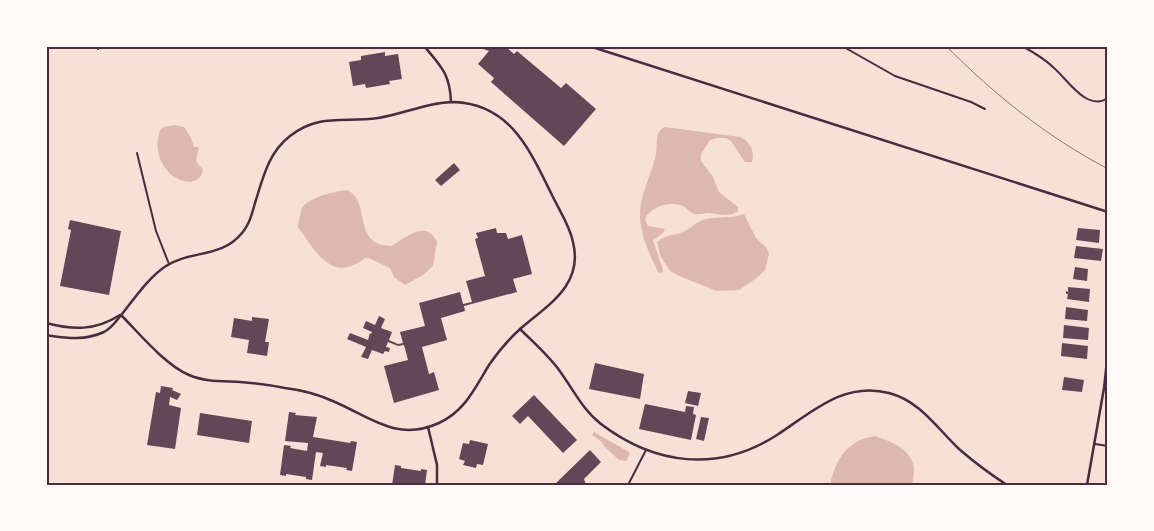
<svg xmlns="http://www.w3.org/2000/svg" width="1154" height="531" font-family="Lato,sans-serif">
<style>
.water{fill:#dcb8b0}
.building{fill:#644757}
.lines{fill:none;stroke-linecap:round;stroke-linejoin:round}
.minor{stroke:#4a2c40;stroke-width:2}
.tertiary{stroke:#4a2c40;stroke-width:2.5}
.rail{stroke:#8f747c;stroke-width:1}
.neatline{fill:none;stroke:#4a2c40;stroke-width:2}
</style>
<rect width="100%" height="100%" fill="#f7e1d7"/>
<g class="water">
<path d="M174 125 184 127 191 138 194 147H199L196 161 203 170C197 198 146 173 160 130L164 127Z"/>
<path d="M665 127 740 137C750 141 755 151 752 162H745L731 141 726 138H716L710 140 701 154V161L713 177 719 192 738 207V211C728 218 719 214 708 213 704 213 700 215 696 214 690 214 688 208 683 206 670 201 655 206 647 215L645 219 648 226 665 229 663 233 653 240 663 270 662 273 658 272C650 255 641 237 640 217 639 196 652 174 656 154 658 145 654 131 665 127Z"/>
<path d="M347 190C372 201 351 245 391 246 407 237 426 219 437 242L433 266 423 275 405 285 394 277 390 268 369 258H365C332 284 316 252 298 227 298 224 301 210 302 208 309 197 336 191 347 190Z"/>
<path d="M744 214 756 238 766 247 769 254 765 270 758 277 739 290 717 291 679 276 670 271 660 255 657 242C669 233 674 236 685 231 692 227 698 221 706 219 719 216 731 219 744 214Z"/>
<polygon points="594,432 629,452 630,454 626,461 619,460 603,445 602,442 592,435"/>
<path d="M875 436C890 441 912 449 914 468 914 474 913 479 912 485H830C836 459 847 440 875 436Z"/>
</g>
<g class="building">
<polygon points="475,46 505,46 514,54 517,51 561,88 566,83 596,109 564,146 491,82 494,78 478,64 489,51"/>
<polygon points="385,52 385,56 398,54 402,79 389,81 390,84 366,88 365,84 353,86 349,62 361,60 361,56"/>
<polygon points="454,163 460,170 441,186 435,180"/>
<polygon points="70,220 121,231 109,295 60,286 71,230 68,229"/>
<polygon points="496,228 497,233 506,233 508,239 522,235 532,274 513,279 517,292 464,306 465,311 441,318 447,340 422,347 429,374 434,372 439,390 394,403 384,366 408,360 404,345 398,346 388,342 386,347 390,348 389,352 385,351 383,354 372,350 368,359 361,357 366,347 347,339 350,333 368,340 370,333 371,334 372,332 363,328 366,321 375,325 379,316 385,319 381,328 392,332 389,340 398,344 403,343 400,332 425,326 419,303 460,292 463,304 472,302 466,281 485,276 475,239 478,238 476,233"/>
<polygon points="1078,228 1100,230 1099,243 1076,240"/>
<polygon points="1076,246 1103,249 1101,261 1074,258"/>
<polygon points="1075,267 1088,269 1087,281 1073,279"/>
<polygon points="1068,287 1090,289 1089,302 1067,299 1068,294 1066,294 1066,291 1068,292"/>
<polygon points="1066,307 1088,310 1087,321 1065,319"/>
<polygon points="252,317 269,319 265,342 269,342 267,356 247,353 249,340 231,337 234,318 252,321"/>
<polygon points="1064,325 1089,328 1088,340 1063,338"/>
<polygon points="1062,343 1088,346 1087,359 1061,356"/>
<polygon points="595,363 644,374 640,399 589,389"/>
<polygon points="1064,377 1084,380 1082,392 1062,390"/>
<polygon points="161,386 173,388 172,390 181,394 177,400 170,397 169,405 181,408 175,449 147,445 156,392 160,393"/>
<polygon points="688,391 701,393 698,406 685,403"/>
<polygon points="534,395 577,440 563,453 528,416 520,424 512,416"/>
<polygon points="645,404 685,412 686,406 694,407 693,414 696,415 691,440 639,429"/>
<polygon points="289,412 296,413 295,415 317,417 313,437 350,443 351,441 357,442 352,471 346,470 347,468 326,465 326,467 320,466 323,453 316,452 312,480 306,479 306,477 286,474 286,476 280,475 284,445 291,446 290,448 307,451 308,443 285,441"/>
<polygon points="200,413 252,421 249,443 197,435"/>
<polygon points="701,417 709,418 704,441 696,439"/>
<polygon points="470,440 488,444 483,465 477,464 476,468 463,465 465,461 459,459 463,443 469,444"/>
<polygon points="590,450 601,462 584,479 586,485 554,485"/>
<polygon points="395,465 401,466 401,468 421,471 421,469 427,470 425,485 392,485"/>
</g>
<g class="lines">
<g class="minor">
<polyline points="98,46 98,49"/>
<polyline points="842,46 895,76 971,102 985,109"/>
<path d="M1022 46C1033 52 1045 59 1054 68 1068 80 1087 112 1108 98"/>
<polyline points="137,153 156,231 169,264"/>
<polyline points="1095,444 1108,446"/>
<polyline points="628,485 646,450"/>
</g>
<g class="tertiary">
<path d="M424 46C441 66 450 74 451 102"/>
<polyline points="589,46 1108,212"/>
<path d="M46 323C73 330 95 331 120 315"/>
<path d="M520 329C533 342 548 355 559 370 573 389 582 409 601 424 655 465 718 473 777 435 812 412 844 381 889 393 920 401 937 428 959 449 974 462 990 474 1007 485"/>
<path d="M46 335C67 338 84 341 104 332 112 328 116 321 122 314 134 299 150 276 166 266 191 250 222 258 242 233 249 225 252 214 255 203 263 178 268 153 290 136 319 113 345 123 378 118 404 114 428 102 454 102 511 104 530 151 552 195 559 210 570 226 573 242 584 286 546 306 519 330 507 341 498 352 489 365 475 388 465 411 439 423 397 442 372 418 335 402 320 395 302 390 285 388 270 385 255 383 240 382 223 381 205 382 189 375 165 365 139 333 121 315"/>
<polyline points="428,427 437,465 437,485"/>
<polyline points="1087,485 1104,388 1108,352"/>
</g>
<path class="rail" d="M946 46C996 96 1046 136 1108 169"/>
</g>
<rect width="1154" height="531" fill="none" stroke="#fffaf5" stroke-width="95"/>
<rect x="48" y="48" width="1058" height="436" class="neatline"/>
</svg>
